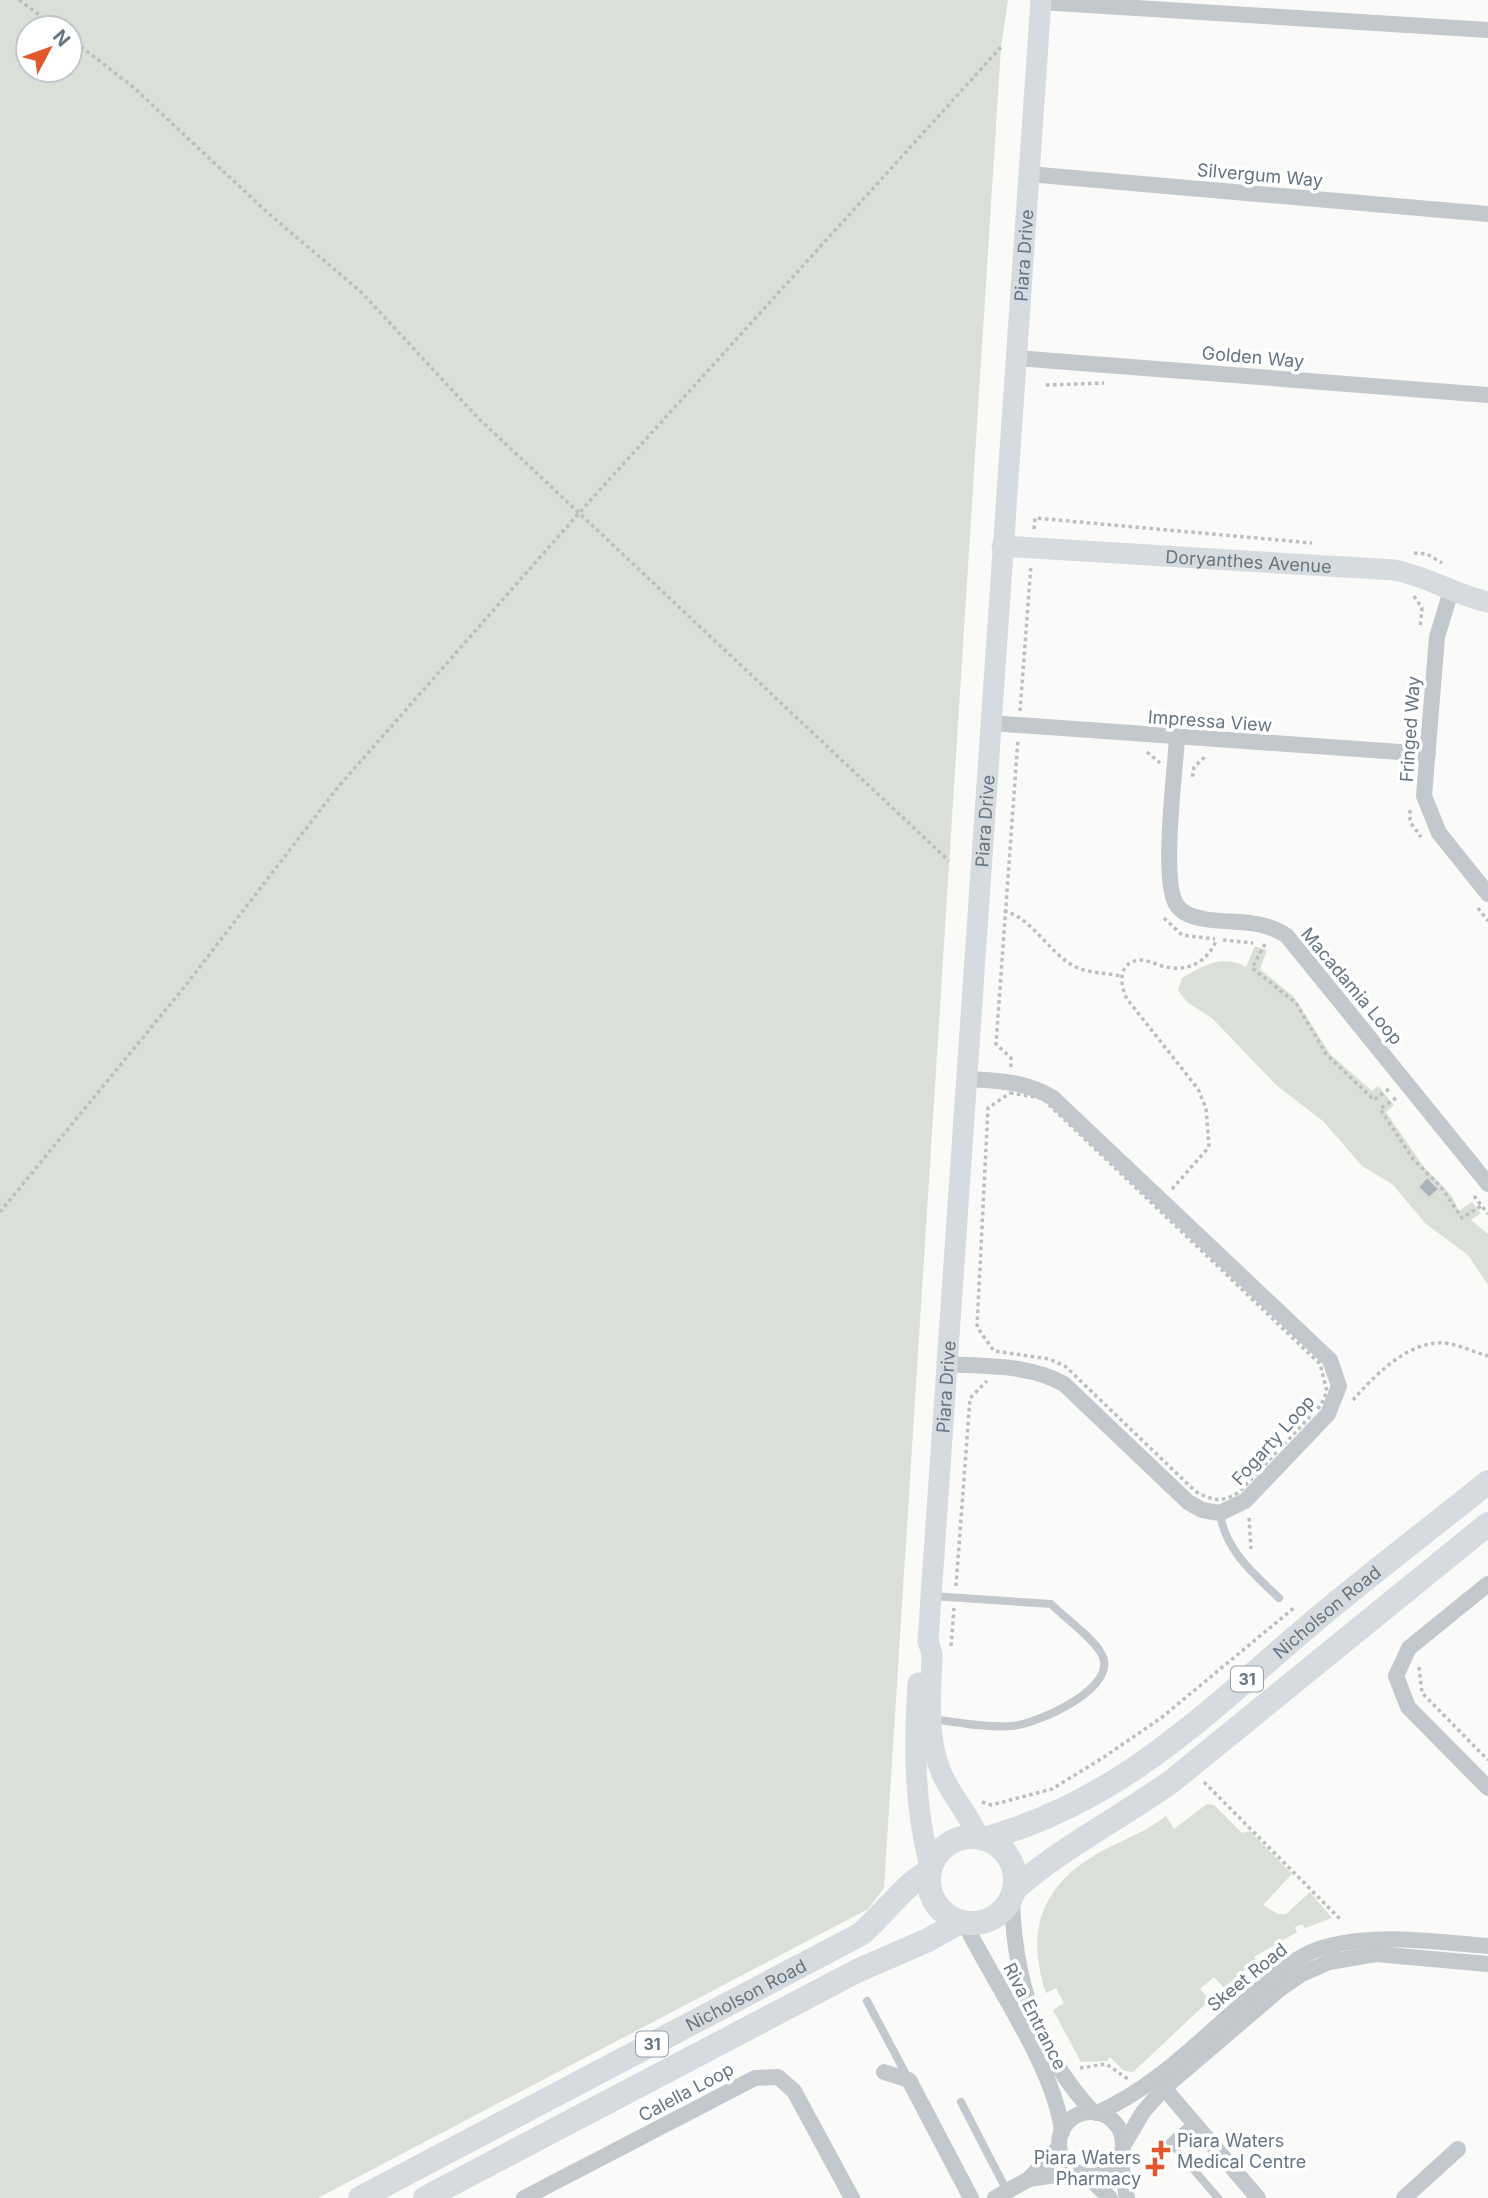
<svg xmlns="http://www.w3.org/2000/svg" width="1488" height="2198" font-family="Inter,sans-serif">
<style>
.green{fill:#dadfd7;fill-rule:evenodd}
.building{fill:#aab3b9;stroke:#dcdcda;stroke-width:2}
.lines{fill:none;stroke-linecap:round;stroke-linejoin:round}
.path{stroke:#bbbfc2;stroke-width:3.5;stroke-dasharray:3.5 3.5;stroke-linecap:butt}
.lane{stroke:#c3c8cc;stroke-width:8}
.street{stroke:#c3c8cc;stroke-width:16}
.secondary{stroke:#d6dbdf;stroke-width:21}
.primary{stroke:#d6dbdf;stroke-width:24}
.poi-dot{fill:#e4572e;stroke:#fff;stroke-width:2.5}
.labels{text-anchor:middle;dominant-baseline:central;stroke-width:7;stroke-linejoin:round;paint-order:stroke}
.shield{fill:#fff;stroke:#939fa8;stroke-width:2}
.shield-label{font-size:16px;font-weight:bold;fill:#657683}
.street-label{font-size:18px;fill:#657683;stroke:#fff}
.poi-label{font-size:18px;fill:#657683;stroke:#fff;text-anchor:start}
</style>
<rect width="100%" height="100%" fill="#fafaf8"/>
<g class="green">
<path d="M0 0H1008L1001 47 884 1888 868 1909 318 2198H0ZM28 28H70V70H28Z"/>
<path d="M1255 946 1267 950 1260 969 1294 997 1330 1054 1372 1091 1378 1086 1394 1105 1386 1112 1423 1166 1451 1195 1459 1211 1472 1202 1481 1213 1471 1220 1488 1234V1285L1468 1255 1426 1224 1392 1184 1362 1166 1323 1121 1276 1085 1213 1019 1187 1002 1178 990 1182 978C1203 966 1222 954 1246 967Z"/>
<path d="M1207 1804 1214 1805 1242 1833 1250 1831 1292 1874 1263 1905 1278 1914H1286L1310 1892 1332 1918 1305 1928 1302 1924 1295 1927 1297 1932 1254 1957 1256 1960 1224 1988 1214 1977 1200 1989 1210 2000 1133 2072 1124 2071 1110 2057 1107 2061 1081 2062 1053 2010 1064 2003 1056 1988 1046 1993C1024 1927 1044 1882 1104 1850 1125 1839 1147 1831 1166 1816L1174 1829Z"/>
</g>
<polygon class="building" points="1427,1177 1439,1189 1429,1198 1418,1187"/>
<g class="lines">
<g class="path">
<polyline points="19,0 57,28"/>
<polyline points="70,38 133,87 268,213 361,292 478,418 949,861"/>
<polyline points="1046,385 1104,383"/>
<polyline points="1034,529 1035,518 1312,543"/>
<polyline points="1414,553 1427,554 1442,563"/>
<polyline points="1414,596 1422,608 1420,628"/>
<polyline points="1020,711 1031,565"/>
<polyline points="1147,752 1160,763"/>
<polyline points="1191,775 1193,775 1194,767 1206,756"/>
<polyline points="1410,810 1410,822 1421,837"/>
<polyline points="1478,908 1488,921"/>
<path d="M1004 911C1031 917 1048 951 1072 965 1088 974 1103 972 1120 976"/>
<polyline points="1164,918 1182,935 1215,939"/>
<polyline points="1223,940 1253,943"/>
<polyline points="1265,944 1252,968 1296,1003 1326,1054 1374,1100 1389,1089"/>
<polyline points="1011,1067 1011,1058 996,1044 1018,739"/>
<path d="M1010 1093 1042 1098 1320 1364 1327 1391 1321 1405 1239 1492C1223 1503 1212 1501 1195 1491L1065 1366 1049 1359 994 1351 977 1327 988 1108Z"/>
<polyline points="1396,1098 1380,1109 1413,1159 1441,1187 1462,1218 1481,1206"/>
<path d="M1172 1189 1209 1147 1206 1108 1198 1089 1127 999C1120 985 1117 962 1140 960 1147 960 1156 964 1162 966 1187 973 1207 963 1217 939"/>
<polyline points="1474,1196 1488,1214"/>
<polyline points="0,1212 186,985 338,787 579,513 1001,47"/>
<path d="M1353 1400C1375 1375 1409 1340 1445 1343 1460 1345 1474 1352 1488 1356"/>
<polyline points="1249,1518 1251,1549"/>
<polyline points="956,1586 970,1398 987,1381"/>
<polyline points="951,1646 954,1608"/>
<polyline points="1419,1667 1422,1693 1488,1760"/>
<polyline points="1204,1782 1341,1920"/>
<polyline points="982,1802 991,1805 1052,1789 1101,1759 1161,1718 1295,1607"/>
<polyline points="1080,2068 1106,2064 1128,2079"/>
</g>
<g class="lane">
<path d="M1220 1513C1225 1550 1253 1573 1279 1598"/>
<path d="M931 1719C957 1722 986 1728 1012 1726 1037 1724 1122 1687 1101 1653 1092 1637 1065 1618 1051 1604L932 1596"/>
<polyline points="867,2001 908,2078"/>
<polyline points="961,2102 1007,2191"/>
<polyline points="1193,2122 1170,2142 1218,2198"/>
</g>
<g class="street">
<polyline points="1040,2 1488,30"/>
<polyline points="1028,174 1488,214"/>
<polyline points="1016,358 1488,395"/>
<polyline points="1451,591 1437,637 1424,796 1439,833 1488,894"/>
<polyline points="991,723 1428,754"/>
<path d="M1177 738C1175 773 1161 878 1176 904 1182 914 1193 917 1204 919 1232 924 1261 918 1287 936L1488 1184"/>
<path d="M949 1364C987 1367 1029 1364 1064 1384L1188 1502 1202 1510 1220 1513 1245 1501 1328 1414 1339 1386 1330 1360 1053 1098C1026 1081 1000 1081 968 1079"/>
<polyline points="1488,1584 1409,1648 1396,1676 1408,1707 1488,1788"/>
<path d="M1012 1895C1013 1977 1037 2052 1093 2112"/>
<path d="M964 1922C992 1980 1056 2070 1062 2132"/>
<polyline points="884,2072 909,2080 971,2198"/>
<polyline points="1164,2088 1258,2198"/>
<circle cx="1091" cy="2144" r="32"/>
<path d="M1097 2113C1155 2088 1201 2039 1249 1998 1273 1978 1297 1953 1329 1946 1380 1933 1435 1942 1488 1946"/>
<polyline points="1123,2146 1143,2112 1164,2088 1280,1989 1302,1974 1329,1962 1376,1954 1488,1964"/>
<polyline points="1120,2158 1127,2198"/>
<polyline points="1087,2176 1110,2198"/>
<polyline points="1029,2179 1076,2172"/>
<polyline points="524,2198 755,2078 778,2077 794,2091 852,2198"/>
<polyline points="995,2198 1029,2179 1059,2147"/>
<polyline points="1404,2198 1458,2149"/>
</g>
<g class="secondary">
<path id="s1" d="M1002 546 1394 570C1427 576 1455 595 1488 602"/>
<path d="M918 1683C914 1747 914 1805 930 1867"/>
<path id="s2" d="M979 1838C969 1814 951 1796 941 1772 926 1736 931 1693 932 1654L928 1641 1041 0"/>
</g>
<g class="primary">
<circle cx="972" cy="1880" r="43"/>
<path id="s3" d="M984 1839C1131 1798 1216 1702 1330 1608 1382 1565 1436 1524 1488 1482"/>
<path d="M1014 1890C1062 1847 1119 1819 1172 1781L1488 1524"/>
<path id="s4" d="M360 2198 861 1934C884 1914 903 1886 929 1871"/>
<polyline points="425,2198 857,1971 928,1940 960,1922"/>
</g>
</g>
<g class="poi-dot">
<path d="M1157.5 2139.5h7v7h7v7h-7v7h-7v-7h-7v-7h7z"/>
<path d="M1151.5 2156.5h7v7h7v7h-7v7h-7v-7h-7v-7h7z"/>
</g>
<g class="labels">
<g class="shield">
<rect x="1231" y="1666.5" width="32" height="25" rx="5"/>
<rect x="636" y="2031.5" width="32" height="25" rx="5"/>
</g>
<g class="shield-label">
<text x="1247" y="1679">31</text>
<text x="652" y="2044">31</text>
</g>
<g class="street-label">
<text transform="translate(1260 175) rotate(5)">Silvergum Way</text>
<text stroke="none"><textPath href="#s2" startOffset="1598">Piara Drive</textPath></text>
<text transform="translate(1253 357) rotate(5)">Golden Way</text>
<text stroke="none"><textPath href="#s1" startOffset="247">Doryanthes Avenue</textPath></text>
<text transform="translate(1210 721) rotate(4)">Impressa View</text>
<text transform="translate(1410 729) rotate(-86)">Fringed Way</text>
<text stroke="none"><textPath href="#s2" startOffset="1031">Piara Drive</textPath></text>
<text transform="translate(1352 986) rotate(50)">Macadamia Loop</text>
<text stroke="none"><textPath href="#s2" startOffset="464">Piara Drive</textPath></text>
<text transform="translate(1273 1440) rotate(-48)">Fogarty Loop</text>
<text stroke="none"><textPath href="#s3" startOffset="415">Nicholson Road</textPath></text>
<text transform="translate(1247 1977) rotate(-39)">Skeet Road</text>
<text stroke="none"><textPath href="#s4" startOffset="436">Nicholson Road</textPath></text>
<text transform="translate(1035 2016) rotate(63)">Riva Entrance</text>
<text transform="translate(686 2092) rotate(-28)">Calella Loop</text>
</g>
<g class="poi-label">
<text x="1177" y="2140">Piara Waters<tspan x="1177" dy="21">Medical Centre</tspan></text>
<text x="1141" y="2157" text-anchor="end">Piara Waters<tspan x="1141" dy="21">Pharmacy</tspan></text>
</g>
</g>
<g transform="translate(49 49) rotate(49)"><circle r="33" fill="#ffffff" stroke="#c1c8cd" stroke-width="2"/>
<path d="M0-5L12 26L0 18L-12 26Z" fill="#e4572e"/>
<text y="-10" font-size="19" font-weight="bold" text-anchor="middle" fill="#657683">N</text>
</g>
</svg>
